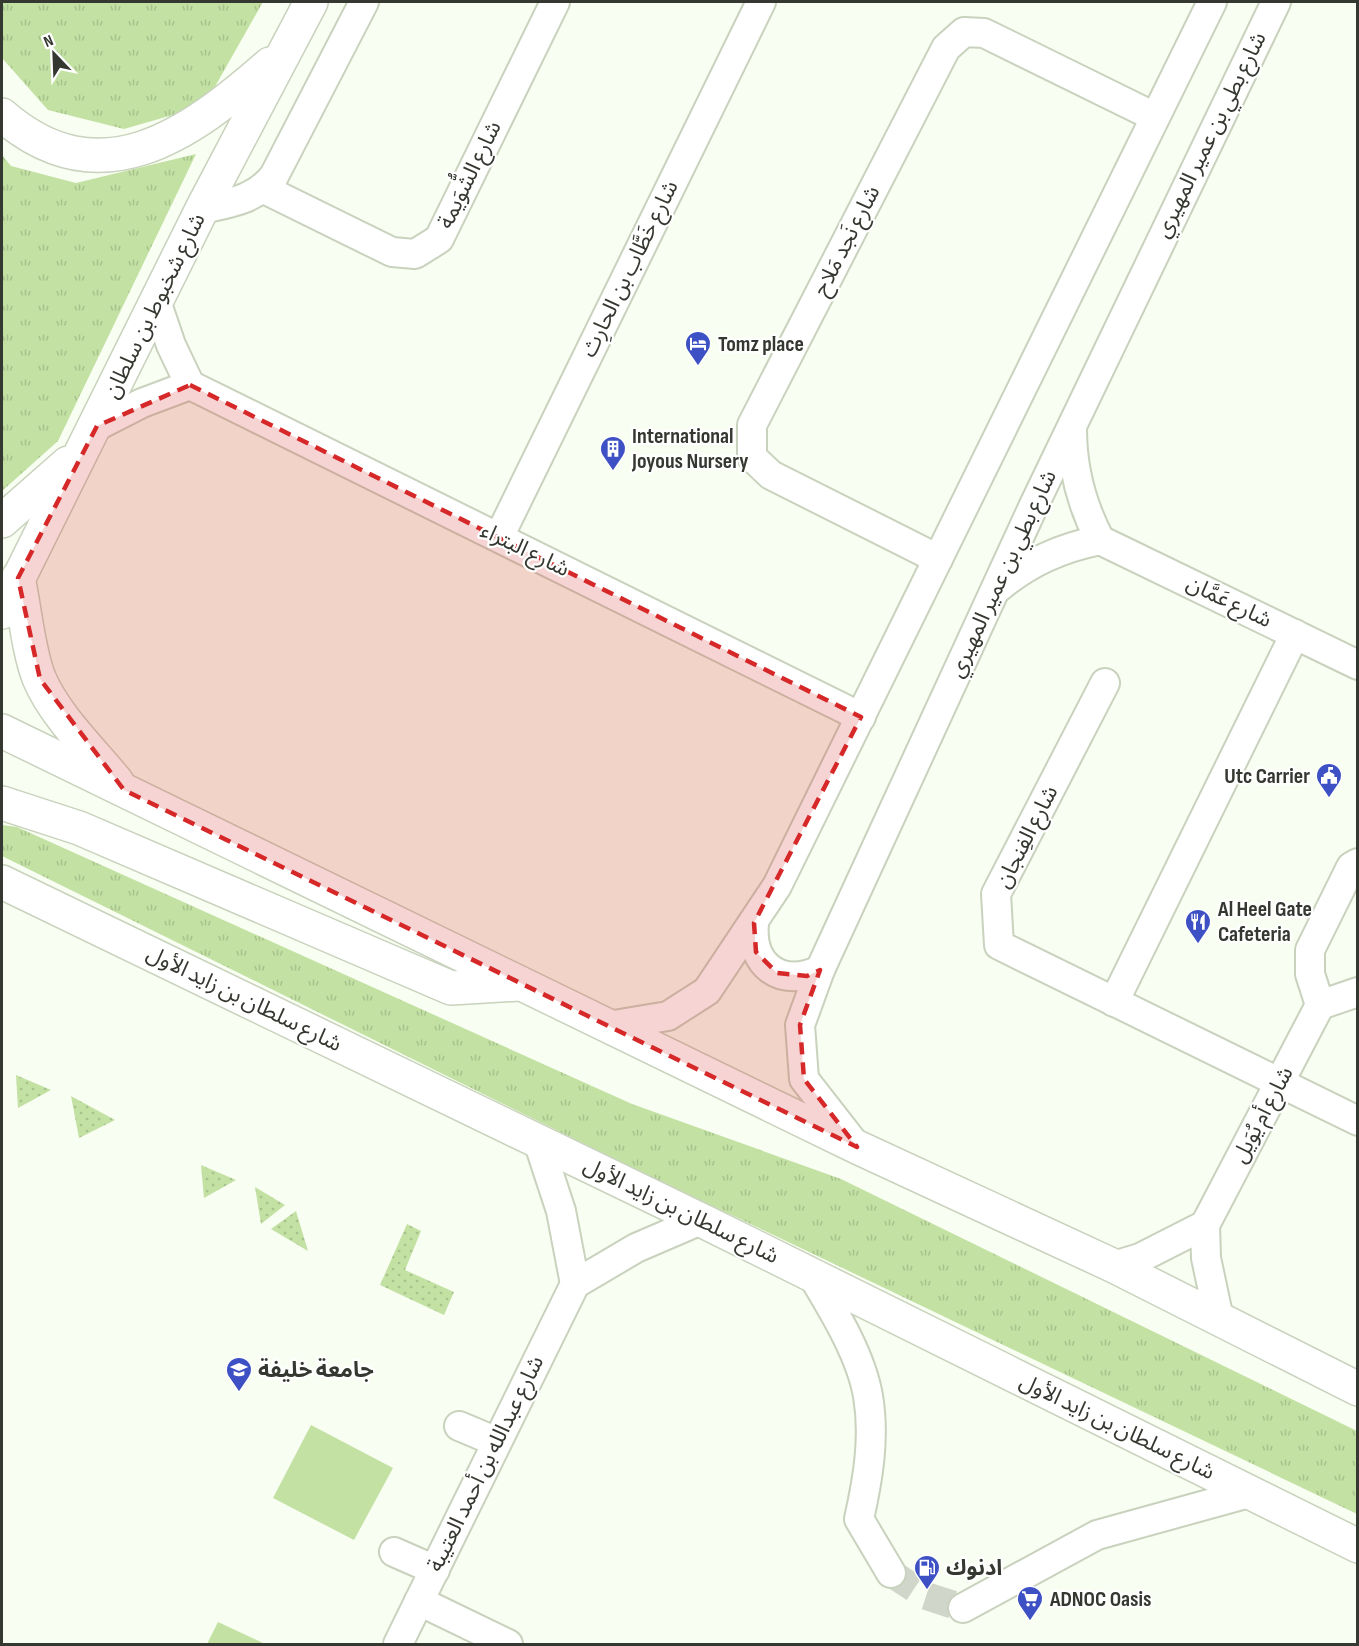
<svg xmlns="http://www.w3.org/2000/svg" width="1359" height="1646" font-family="'Sofia Sans Condensed','Noto Sans Arabic',sans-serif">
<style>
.grass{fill:url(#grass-tufts)}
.garden{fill:url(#garden-dots)}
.pitch{fill:#c3e1a3}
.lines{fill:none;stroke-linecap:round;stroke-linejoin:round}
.minor-tunnel{stroke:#d1d6ca;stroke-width:28;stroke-dasharray:28 14;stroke-linecap:butt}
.minor-casing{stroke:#c8d2bd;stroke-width:32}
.major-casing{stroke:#c8d2bd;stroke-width:36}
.minor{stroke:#fff;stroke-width:28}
.major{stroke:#fff;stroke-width:33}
.marked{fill:#d62828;fill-opacity:0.2;stroke:#d62828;stroke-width:4.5;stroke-dasharray:12 8;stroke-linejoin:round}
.labels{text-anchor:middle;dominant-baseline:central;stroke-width:4.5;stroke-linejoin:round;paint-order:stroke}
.street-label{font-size:22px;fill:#343830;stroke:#fff}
.poi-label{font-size:22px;font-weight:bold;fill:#343830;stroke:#fff;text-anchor:start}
</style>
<defs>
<pattern id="grass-tufts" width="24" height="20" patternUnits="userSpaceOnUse" patternTransform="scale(1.5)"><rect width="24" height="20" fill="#c3e1a3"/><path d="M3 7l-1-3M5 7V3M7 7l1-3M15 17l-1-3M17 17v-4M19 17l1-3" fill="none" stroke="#a8c28d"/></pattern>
<pattern id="garden-dots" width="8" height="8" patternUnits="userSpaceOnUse" patternTransform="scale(1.5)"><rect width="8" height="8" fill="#c3e1a3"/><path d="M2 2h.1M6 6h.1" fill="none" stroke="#a8c28d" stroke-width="1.8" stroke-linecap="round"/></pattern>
</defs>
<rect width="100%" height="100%" fill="#f8fef1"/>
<g class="grass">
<polygon points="2,2 263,2 204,106 124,129 48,110 2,58"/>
<polygon points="196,154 58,441 2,491 2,155 11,166 76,183"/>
<polygon points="2,825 17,827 632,1104 841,1179 1357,1431 1357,1514 625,1164 2,856"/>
</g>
<g class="garden">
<polygon points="16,1075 51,1090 18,1108"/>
<polygon points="71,1096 115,1120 79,1138"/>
<polygon points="201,1165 236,1180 204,1198"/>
<polygon points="255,1187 285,1205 261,1224"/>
<polygon points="296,1211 308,1251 271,1229"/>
<polygon points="407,1224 421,1231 405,1270 454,1292 444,1315 380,1285"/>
</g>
<g class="pitch">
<polygon points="311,1425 393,1468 354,1540 273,1498"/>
<polygon points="218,1622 265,1644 207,1644"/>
</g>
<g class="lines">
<polyline class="minor-tunnel" points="891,1573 926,1596 963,1608"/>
<defs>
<g id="minor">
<polyline points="264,189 392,252 415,254 439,239 555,2"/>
<path d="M202 209C230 203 255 200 274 176L364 2"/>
<polyline points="157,304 171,345 190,385 861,717"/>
<polyline points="97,426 142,403 190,385"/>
<path d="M1072 429C1072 469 1081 504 1100 540L1358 665"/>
<polyline points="499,537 761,2"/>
<polyline points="938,559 771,475 752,457 752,425 946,48 964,32 984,33 1155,117"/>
<path d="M998 588C1029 562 1061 548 1100 540"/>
<polyline points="1105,683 996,894 999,945 1358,1121"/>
<path d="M754 923C750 966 781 988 820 970"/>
<polyline points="1114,1002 1295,634"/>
<polyline points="1320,1005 1310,974 1310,950 1351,867 1358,863"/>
<polyline points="608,1026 668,1016 707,991 777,886 1212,2"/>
<polyline points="538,1141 561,1211 575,1284"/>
<polyline points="857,1147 804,1079 800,1025 820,970 1034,505 1276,2"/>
<polyline points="1114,1266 1140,1258 1205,1225"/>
<path d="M812 1275C833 1310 861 1355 868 1396 875 1437 868 1479 859 1519L891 1573"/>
<polyline points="1219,1319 1206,1258 1205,1225 1320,1005 1358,992"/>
<polyline points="459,1426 497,1442"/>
<polyline points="394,1552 435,1570"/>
<polyline points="419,1601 508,1644"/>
<polyline points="963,1608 1097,1535 1249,1493"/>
<polyline points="398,1644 575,1284 636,1248 701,1220"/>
</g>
<g id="major">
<path d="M2 115C100 200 189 135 270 64"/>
<polyline points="2,521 68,463"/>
<path d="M18 578C25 609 28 650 39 678 55 716 91 750 117 782"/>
<polyline points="2,612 202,209 311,2"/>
<polyline points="2,731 857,1147 1114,1266 1358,1389"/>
<polyline points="2,803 79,828 451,988 519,984"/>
<polyline points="2,882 701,1220 1358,1546"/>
</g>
</defs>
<use href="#minor" class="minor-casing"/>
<use href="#major" class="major-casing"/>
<use href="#minor" class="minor"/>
<use href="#major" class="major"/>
</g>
<path class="marked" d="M190 385 861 717 754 923 756 952 777 973 807 976 820 970 800 1025 804 1079 857 1147 124 790 40 679 18 578 97 426Z"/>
<defs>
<symbol id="hotel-pin" viewBox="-11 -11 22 30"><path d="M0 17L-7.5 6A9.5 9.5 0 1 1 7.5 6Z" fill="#3d51c4" stroke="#fff"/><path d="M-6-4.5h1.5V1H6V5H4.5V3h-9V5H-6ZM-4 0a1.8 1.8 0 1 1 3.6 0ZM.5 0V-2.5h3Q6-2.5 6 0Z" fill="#fff"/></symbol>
<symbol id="building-pin" viewBox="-11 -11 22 30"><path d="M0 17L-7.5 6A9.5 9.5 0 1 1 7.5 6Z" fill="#3d51c4" stroke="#fff"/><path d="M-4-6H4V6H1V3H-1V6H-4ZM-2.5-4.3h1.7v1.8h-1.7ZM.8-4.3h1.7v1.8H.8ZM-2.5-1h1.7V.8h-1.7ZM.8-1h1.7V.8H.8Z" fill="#fff"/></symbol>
<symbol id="civic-pin" viewBox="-11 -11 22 30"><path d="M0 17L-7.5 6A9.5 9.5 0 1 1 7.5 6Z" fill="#3d51c4" stroke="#fff"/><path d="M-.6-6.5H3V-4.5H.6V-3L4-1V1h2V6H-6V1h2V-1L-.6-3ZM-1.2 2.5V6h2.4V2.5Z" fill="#fff"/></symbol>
<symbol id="restaurant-pin" viewBox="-11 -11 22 30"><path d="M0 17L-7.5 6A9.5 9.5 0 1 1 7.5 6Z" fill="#3d51c4" stroke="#fff"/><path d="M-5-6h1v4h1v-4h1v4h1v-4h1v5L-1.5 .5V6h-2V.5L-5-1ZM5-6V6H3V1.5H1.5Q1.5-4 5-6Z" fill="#fff"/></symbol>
<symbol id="university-pin" viewBox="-11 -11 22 30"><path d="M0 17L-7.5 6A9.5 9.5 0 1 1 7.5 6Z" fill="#3d51c4" stroke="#fff"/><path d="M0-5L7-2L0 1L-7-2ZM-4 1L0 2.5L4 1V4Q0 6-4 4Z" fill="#fff"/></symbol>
<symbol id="fuel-pin" viewBox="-11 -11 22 30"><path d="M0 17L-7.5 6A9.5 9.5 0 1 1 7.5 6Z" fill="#3d51c4" stroke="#fff"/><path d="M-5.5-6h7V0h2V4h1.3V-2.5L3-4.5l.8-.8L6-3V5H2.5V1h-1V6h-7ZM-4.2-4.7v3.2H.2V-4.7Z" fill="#fff"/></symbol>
<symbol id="supermarket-pin" viewBox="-11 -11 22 30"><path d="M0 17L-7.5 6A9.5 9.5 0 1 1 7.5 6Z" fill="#3d51c4" stroke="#fff"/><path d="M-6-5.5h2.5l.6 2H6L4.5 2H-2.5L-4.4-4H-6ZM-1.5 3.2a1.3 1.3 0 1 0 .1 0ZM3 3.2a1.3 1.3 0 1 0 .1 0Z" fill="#fff"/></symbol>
</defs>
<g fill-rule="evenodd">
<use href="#hotel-pin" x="683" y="329" width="30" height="40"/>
<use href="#building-pin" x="598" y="434" width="30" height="40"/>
<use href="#civic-pin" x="1314" y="761" width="30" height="40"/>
<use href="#restaurant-pin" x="1183" y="907" width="30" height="40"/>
<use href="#university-pin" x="224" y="1355" width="30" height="40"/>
<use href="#fuel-pin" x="912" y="1553" width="30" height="40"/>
<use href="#supermarket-pin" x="1015" y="1584" width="30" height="40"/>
</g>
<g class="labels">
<g class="street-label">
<text transform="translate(1211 135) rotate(-64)">شارع بطي بن عمير المهيري</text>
<text transform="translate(470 175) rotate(-64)">شارع الشُّوَيمة</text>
<text transform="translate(847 241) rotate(-63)">شارع نَجد مَلاح</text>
<text transform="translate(630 269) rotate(-64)">شارع خَطَّاب بن الحارِث</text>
<text transform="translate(155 306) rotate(-64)">شارع شخبوط بن سلطان</text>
<text transform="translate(525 550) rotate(26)">شارع البتراء</text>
<text transform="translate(1003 574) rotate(-65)">شارع بطي بن عمير المهيري</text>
<text transform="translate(1229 602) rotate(26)">شارع عَمَّان</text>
<text transform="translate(1027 837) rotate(-63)">شارع الفِنجان</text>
<text transform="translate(244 999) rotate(26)">شارع سلطان بن زايد الأول</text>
<text transform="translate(1263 1115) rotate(-62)">شارع أم يُوَيل</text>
<text transform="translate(681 1211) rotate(26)">شارع سلطان بن زايد الأول</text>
<text transform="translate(1117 1427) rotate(26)">شارع سلطان بن زايد الأول</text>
<text transform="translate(486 1464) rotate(-64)">شارع عبدالله بن أحمد العتيبة</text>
</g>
<g class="poi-label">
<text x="718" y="344">Tomz place</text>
<text x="632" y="436">International<tspan x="632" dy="25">Joyous Nursery</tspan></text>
<text x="1310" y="776" text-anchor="end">Utc Carrier</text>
<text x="1218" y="909">Al Heel Gate<tspan x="1218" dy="25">Cafeteria</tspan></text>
<text x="258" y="1370">جامعة خليفة</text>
<text x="946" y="1568">ادنوك</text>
<text x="1050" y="1599">ADNOC Oasis</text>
</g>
</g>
<rect width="1359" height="1646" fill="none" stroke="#343830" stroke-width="6"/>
<g transform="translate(54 54) rotate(337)" stroke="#ffffff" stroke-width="4.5" paint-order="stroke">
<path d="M0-4.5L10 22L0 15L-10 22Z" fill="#343830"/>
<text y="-9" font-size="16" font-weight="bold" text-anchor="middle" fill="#343830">N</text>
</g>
</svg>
